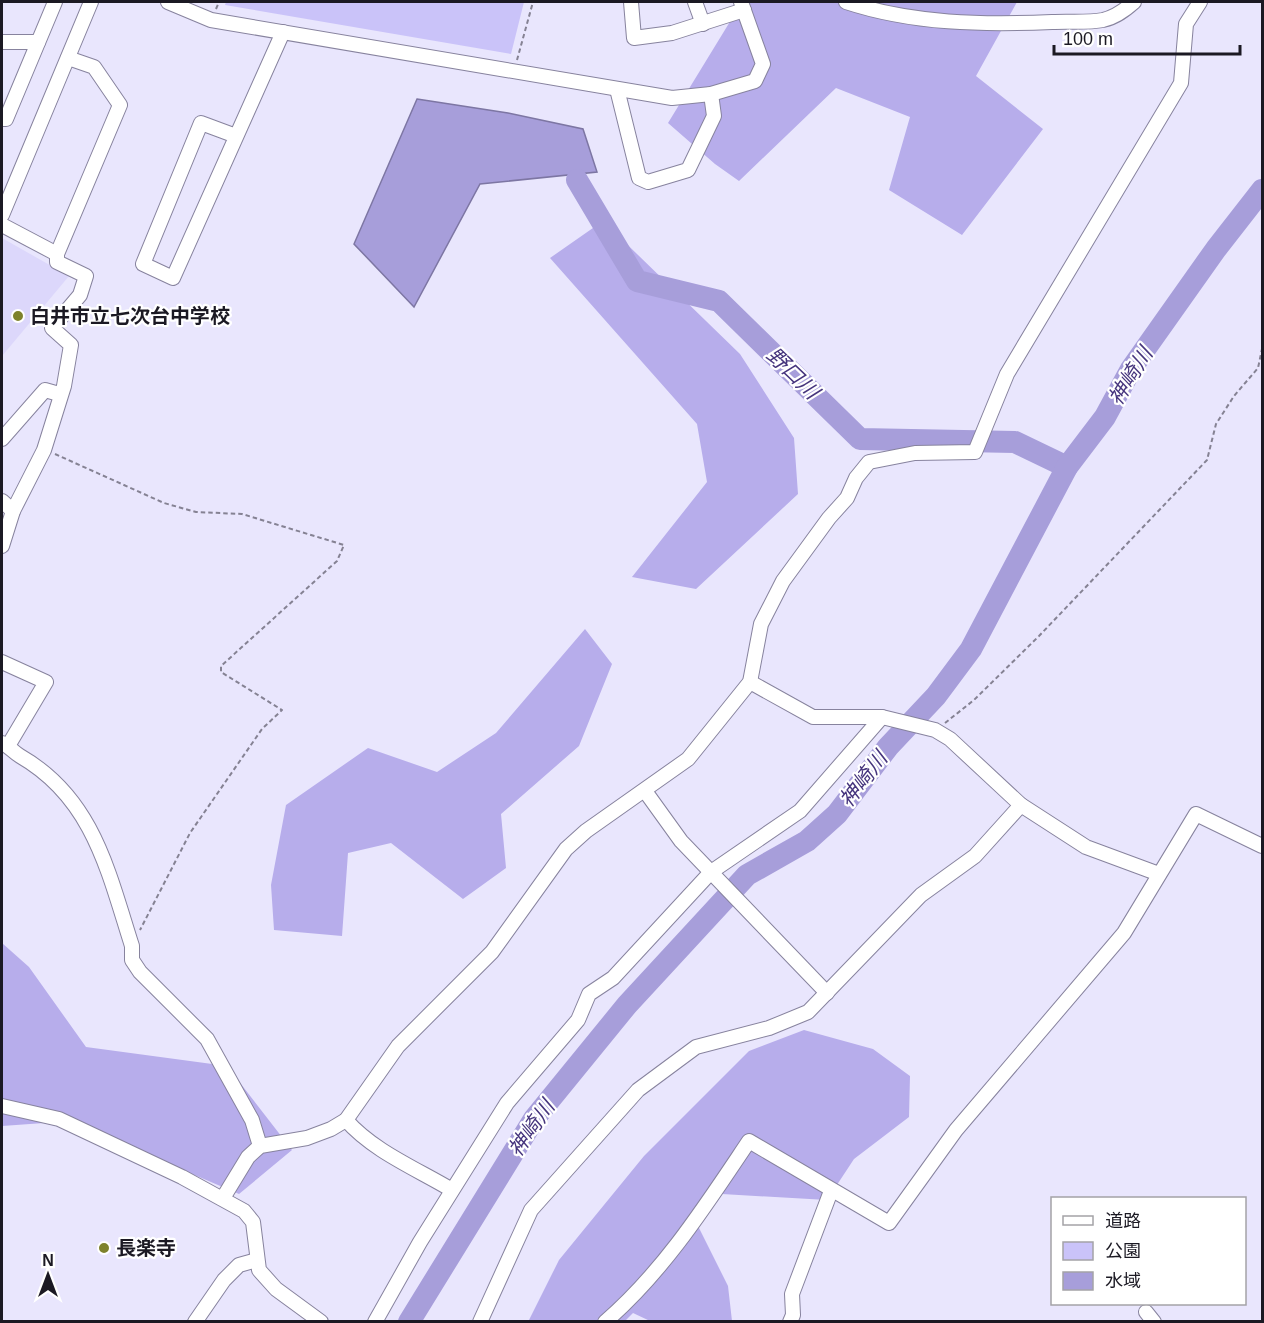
<svg xmlns="http://www.w3.org/2000/svg" width="1264" height="1323" font-family="Helvetica,'Noto Sans JP',sans-serif">
<style>
.built{fill:#dcd7fb}
.green{fill:#cac3f9}
.forest{fill:#b7adeb}
.water{fill:#a79eda;stroke:#7d76a3;stroke-width:1.5}
.lines{fill:none;stroke-linecap:round;stroke-linejoin:round}
.river{stroke:#a79eda;stroke-width:22}
.minor-casing{stroke:#87839e;stroke-width:16}
.path{stroke:#858293;stroke-width:2;stroke-dasharray:4.5 3;stroke-linecap:butt}
.minor{stroke:#fff;stroke-width:14}
.poi-dot{fill:#7e822c;stroke:#fff;stroke-width:2}
.labels{text-anchor:middle;dominant-baseline:central;stroke-width:4.5;stroke-linejoin:round;paint-order:stroke}
.poi-label{font-size:20px;font-weight:bold;fill:#1b1923;stroke:#fff;text-anchor:start}
.water-label{font-size:21px;font-style:italic;fill:#46357d;stroke:#fff}
</style>
<rect width="100%" height="100%" fill="#e9e6fd"/>
<polygon class="built" points="2,238 69,276 2,356"/>
<polygon class="green" points="226,2 524,2 511,54 225,5"/>
<g class="forest">
<polygon points="742,2 1017,2 976,76 1043,129 962,235 889,190 910,117 836,88 739,181 715,164 668,123"/>
<polygon points="603,221 740,354 794,438 798,494 696,589 632,577 707,482 697,424 550,258"/>
<polygon points="585,629 612,664 579,746 501,814 506,868 463,899 391,843 348,853 342,936 274,930 271,885 286,805 368,748 437,772 496,733"/>
<polygon points="2,943 29,967 86,1047 227,1066 292,1150 239,1194 115,1141 44,1123 2,1126"/>
<polygon points="804,1030 873,1049 910,1076 909,1117 854,1159 827,1200 722,1194 696,1222 728,1286 732,1321 650,1321 633,1313 625,1321 528,1322 559,1260 644,1156 749,1051"/>
</g>
<polygon class="water" points="417,99 508,113 583,129 597,172 480,184 414,307 354,244"/>
<g class="lines">
<g class="river">
<polyline points="577,180 637,281 719,301 860,439 1015,442 1067,467"/>
<polyline points="409,1322 534,1119 627,1005 747,875 807,841 837,814 888,747 936,696 971,649 1067,467 1105,417 1131,369 1216,249 1262,190"/>
</g>
<defs>
<g id="minor">
<polyline points="168,2 211,20 672,98 711,94 755,81 763,64 741,2"/>
<polyline points="631,2 634,38 672,33 744,10"/>
<polyline points="695,2 703,24"/>
<path d="M846 2C913 24 983 25 1052 22 1068 21 1087 23 1103 20 1116 17 1125 10 1134 2"/>
<polyline points="2,42 38,42"/>
<polyline points="617,89 639,178 648,182 688,170 714,116 711,94"/>
<polyline points="2,119 6,119 55,2"/>
<polyline points="236,136 201,123 143,264 173,278 283,32"/>
<polyline points="2,215 91,2"/>
<polyline points="2,225 57,254"/>
<polyline points="2,439 45,390 59,394"/>
<polyline points="2,501 13,511"/>
<polyline points="2,546 13,511 44,450 64,386 71,345 52,328 80,295 86,276 57,262 57,254 120,105 94,67 68,58"/>
<polyline points="2,662 46,682 8,746"/>
<polyline points="750,682 813,717 882,717 935,730 950,739 1021,805 1086,847 1159,874"/>
<path d="M2 743C9 746 13 752 20 756 93 798 108 871 132 946V960L140 972 207 1039 252 1120 260 1146"/>
<polyline points="645,791 681,841 827,993"/>
<polyline points="2,1106 59,1119 182,1177 244,1211 253,1222 259,1270 276,1289 321,1322"/>
<path d="M346 1120C373 1151 417 1169 452 1190"/>
<polyline points="223,1198 248,1157 260,1146 307,1138 331,1129 346,1120 398,1046 492,952 566,849 586,831 688,759 750,682 761,624 783,581 829,518 847,498 856,478 869,462 915,453 975,452 1007,374 1181,83 1186,24 1200,2"/>
<polyline points="1146,1312 1154,1322"/>
<polyline points="195,1322 224,1280 239,1265 257,1260"/>
<polyline points="375,1322 420,1242 507,1103 578,1020 589,994 613,978 711,872 800,811 882,717"/>
<polyline points="480,1322 531,1210 638,1090 696,1047 769,1028 808,1012 921,895 975,856 1021,805"/>
<path d="M605 1322C664 1271 706 1205 749 1141L889 1223 956 1130 1124 933 1196 814 1262 846"/>
<polyline points="790,1322 793,1315 792,1294 831,1191"/>
</g>
</defs>
<use href="#minor" class="minor-casing"/>
<g class="path">
<polyline points="216,9 219,2"/>
<polyline points="517,60 533,2"/>
<polyline points="55,454 164,503 196,512 242,514 344,545 337,561 221,666 221,672 282,710 262,729 190,833 140,930"/>
<polyline points="945,723 974,700 1039,636 1207,460 1216,424 1234,396 1258,368 1262,349"/>
</g>
<use href="#minor" class="minor"/>
</g>
<g class="poi-dot">
<circle cx="18" cy="316" r="6"/>
<circle cx="104" cy="1248" r="6"/>
</g>
<g class="labels">
<g class="poi-label">
<text x="30" y="316">白井市立七次台中学校</text>
<text x="116" y="1248">長楽寺</text>
</g>
<g class="water-label">
<text transform="translate(793 373) rotate(44)">野口川</text>
<text transform="translate(1130 376) rotate(-58)">神崎川</text>
<text transform="translate(863 779) rotate(-52)">神崎川</text>
<text transform="translate(531 1128) rotate(-55)">神崎川</text>
</g>
</g>
<rect width="1264" height="1323" fill="none" stroke="#1b1923" stroke-width="6"/>
<rect x="1051" y="1197" width="195" height="108" fill="#ffffff" stroke="#a4a3a7" stroke-width="1.5"/>
<rect x="1063" y="1216" width="30" height="9" fill="#ffffff" stroke="#a4a3a7" stroke-width="1.5"/>
<text x="1105" y="1227" font-size="18" fill="#1b1923">道路</text>
<rect x="1063" y="1242" width="30" height="18" fill="#cac3f9" stroke="#a4a3a7" stroke-width="1.5"/>
<text x="1105" y="1257" font-size="18" fill="#1b1923">公園</text>
<rect x="1063" y="1272" width="30" height="18" fill="#a79eda" stroke="#a4a3a7" stroke-width="1.5"/>
<text x="1105" y="1287" font-size="18" fill="#1b1923">水域</text>
<g transform="translate(48 1275)" stroke="#ffffff" stroke-width="4.5" paint-order="stroke">
<path d="M0-4.5L10 22L0 15L-10 22Z" fill="#1b1923"/>
<text y="-9" font-size="16" font-weight="bold" text-anchor="middle" fill="#1b1923">N</text>
</g>
<path d="M1054 45v9h186v-9" fill="none" stroke="#1b1923" stroke-width="3"/>
<text x="1063" y="45" font-size="18" fill="#1b1923" stroke="#ffffff" stroke-width="4.5" paint-order="stroke">100 m</text>
</svg>
